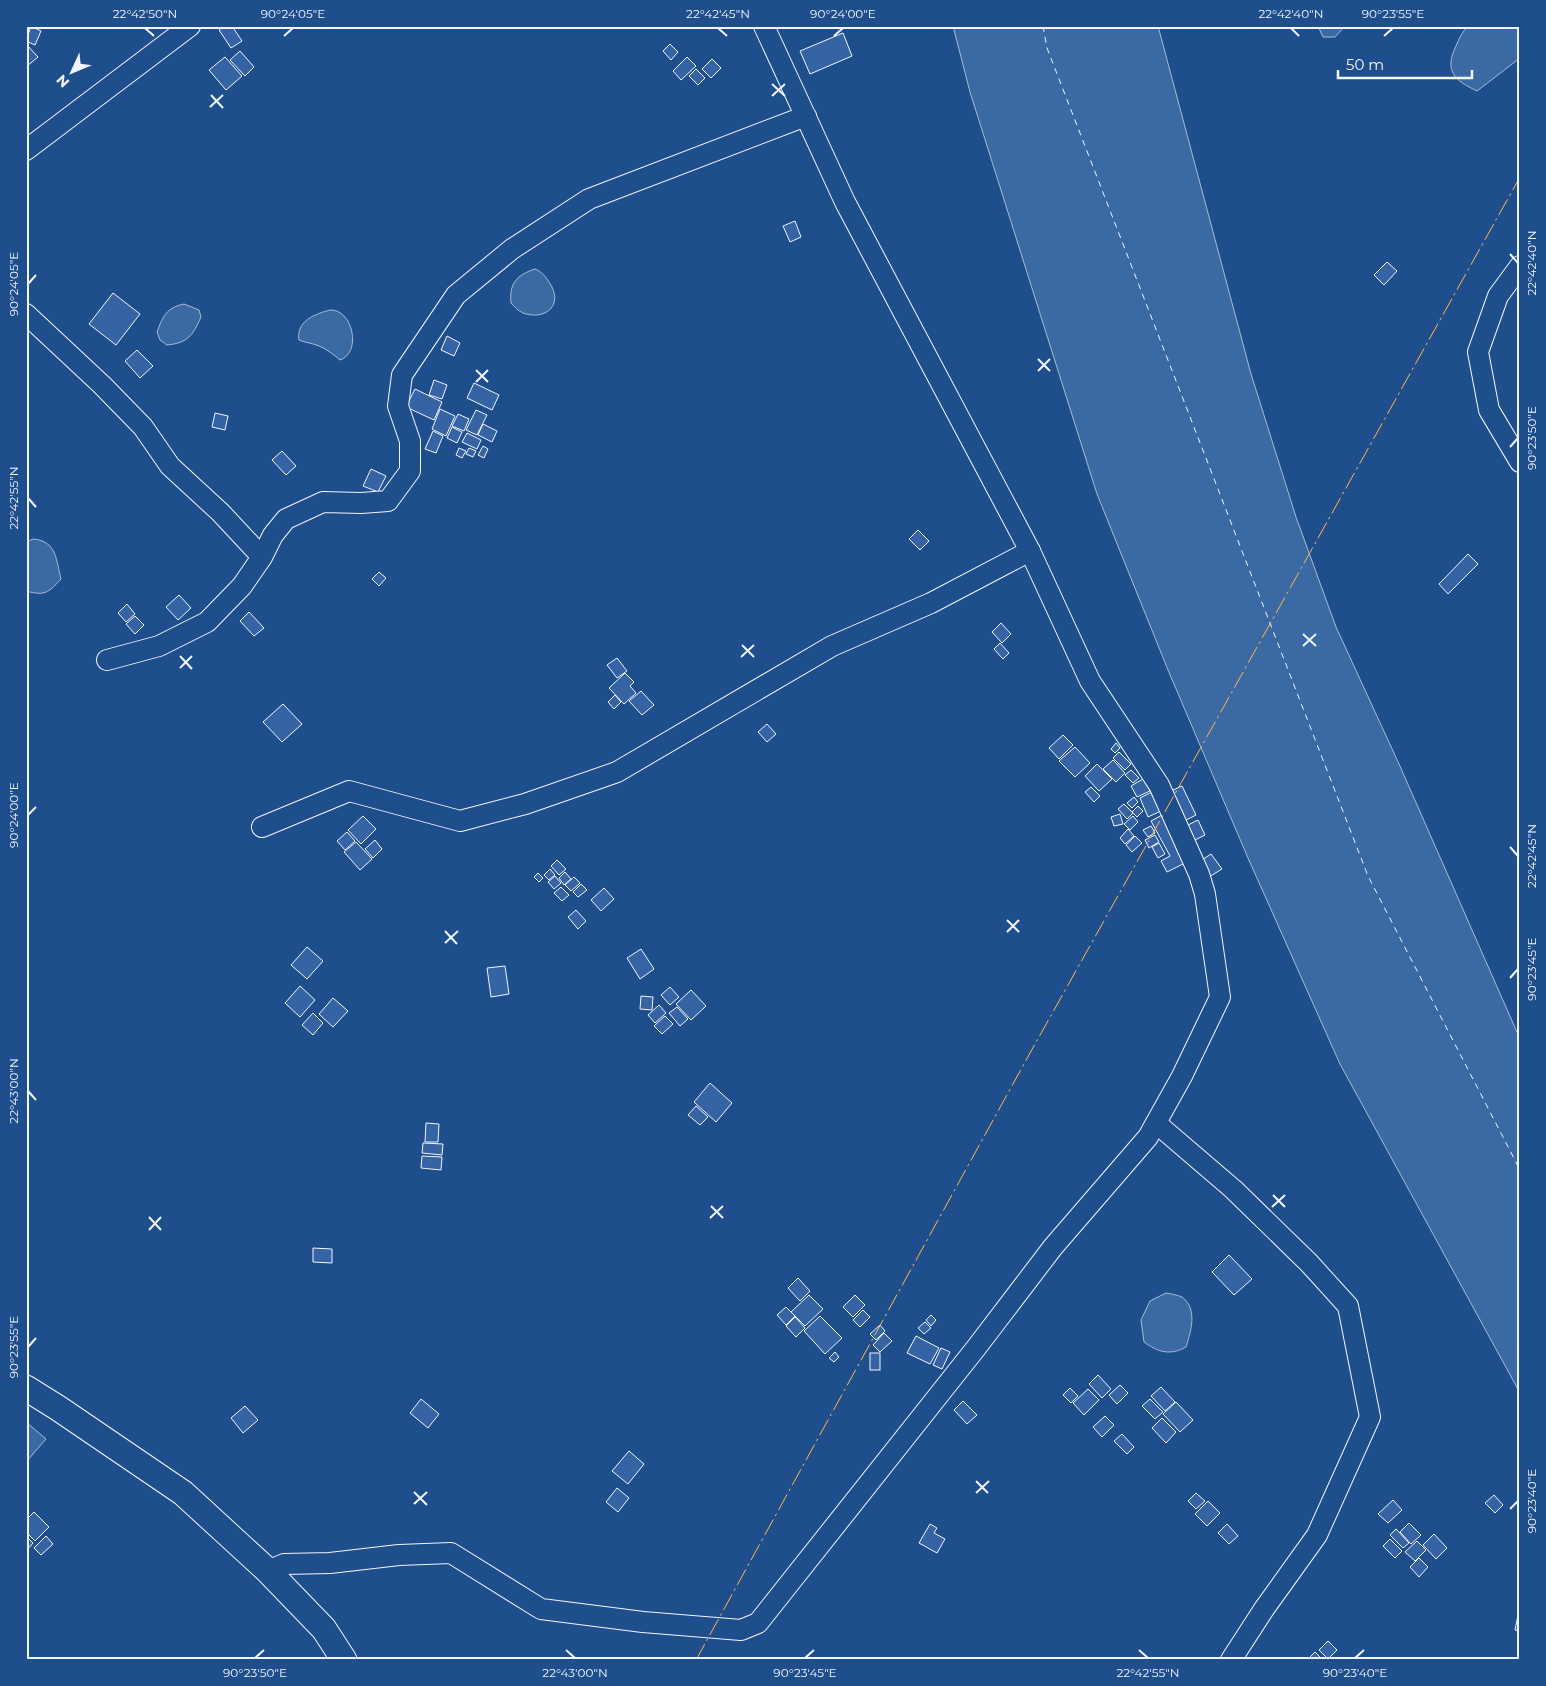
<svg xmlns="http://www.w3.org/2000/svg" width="1546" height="1686" font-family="Montserrat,sans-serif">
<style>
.water{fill:#3b69a3;stroke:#a8bbd7}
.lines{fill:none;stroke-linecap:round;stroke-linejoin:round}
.ferry{stroke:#f2f6ff;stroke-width:1;stroke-dasharray:6 5;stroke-linecap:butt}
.building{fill:#3563a3;stroke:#f2f6ff}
.minor-casing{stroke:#f2f6ff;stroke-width:22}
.major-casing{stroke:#f2f6ff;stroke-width:27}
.minor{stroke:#1f4e8c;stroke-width:20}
.major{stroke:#1f4e8c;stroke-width:25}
.power{stroke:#ffb74d;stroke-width:1;stroke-dasharray:18 4 2.5 4;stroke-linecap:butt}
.ticks{fill:none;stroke:#f2f6ff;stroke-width:2}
.neatline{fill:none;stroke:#f2f6ff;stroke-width:2}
.ticks-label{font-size:12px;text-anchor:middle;fill:#f2f6ff}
</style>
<rect width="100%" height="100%" fill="#1f4e8c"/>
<g class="water">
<polygon points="953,26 1158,26 1251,374 1296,517 1336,627 1399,764 1520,1039 1520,1393 1340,1064 1248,858 1168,670 1097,494 970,92"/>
<polygon points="1318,26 1345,26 1335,37 1323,37"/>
<path d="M1468 26H1520V58L1477 91C1454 80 1444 71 1456 46 1459 39 1462 32 1468 26Z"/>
<path d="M535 269C542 272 545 276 549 282 565 305 545 321 523 313 518 311 514 306 511 303 509 283 517 275 535 269Z"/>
<path d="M184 304 199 310 201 317C193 335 188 343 167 345L160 340 157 332C163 316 166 308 184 304Z"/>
<path d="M330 310C353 309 362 353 340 360 334 355 327 349 319 346 312 343 306 343 299 340 296 321 315 314 330 310Z"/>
<path d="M33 539C57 541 56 560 61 579 48 593 45 596 26 591V542Z"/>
<path d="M1166 1293C1171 1294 1178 1295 1182 1297 1198 1309 1191 1331 1186 1347 1170 1356 1158 1352 1144 1342L1141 1320 1150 1301Z"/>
<polygon points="26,1422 46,1439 26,1462"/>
</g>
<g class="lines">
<polyline class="ferry" points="1043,26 1047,48 1368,876 1520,1170"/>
</g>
<g class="building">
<polygon points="31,26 41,31 35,45 26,41"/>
<polygon points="224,26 232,26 242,41 231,48 219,30"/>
<polygon points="843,33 852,56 810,74 800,51"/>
<polygon points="26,44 38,57 26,67"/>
<polygon points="670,44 678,52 671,60 663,51"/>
<polygon points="240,51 254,67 245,76 230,60"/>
<polygon points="225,57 242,76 226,90 209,70"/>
<polygon points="687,57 696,66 681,80 673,71"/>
<polygon points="712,59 721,68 711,78 702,69"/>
<polygon points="696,69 705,78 698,85 689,76"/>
<polygon points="795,221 801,237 790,242 783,226"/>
<polygon points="1387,262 1397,271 1384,285 1374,275"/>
<polygon points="113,293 140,314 116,345 89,324"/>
<polygon points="447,336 460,343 454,356 441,350"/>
<polygon points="137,350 153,366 140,378 125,361"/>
<polygon points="434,380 447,385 442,399 429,395"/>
<polygon points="474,383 499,395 492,410 467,398"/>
<polygon points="415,389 442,402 434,420 406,407"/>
<polygon points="440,409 455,416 446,436 432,429"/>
<polygon points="476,410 487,415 477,435 466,430"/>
<polygon points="215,413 228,416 225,430 212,427"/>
<polygon points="458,414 469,419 464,431 452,426"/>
<polygon points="483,424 497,431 492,442 478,435"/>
<polygon points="452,427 462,432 457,443 447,438"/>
<polygon points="433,431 443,436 436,453 425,449"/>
<polygon points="467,433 481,440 477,449 462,442"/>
<polygon points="483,446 488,449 484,458 478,455"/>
<polygon points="459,448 466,451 462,458 456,455"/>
<polygon points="469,448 476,451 473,457 466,454"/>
<polygon points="282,451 296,466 286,475 272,460"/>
<polygon points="371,469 386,476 378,492 363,486"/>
<polygon points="918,530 929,541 920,550 909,539"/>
<polygon points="1468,554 1478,564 1448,594 1439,584"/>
<polygon points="379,572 386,578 379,586 372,579"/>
<polygon points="179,595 191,608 178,620 166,607"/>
<polygon points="127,604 135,614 126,622 118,613"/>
<polygon points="249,612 264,628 254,636 240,621"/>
<polygon points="135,616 144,625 135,634 126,624"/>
<polygon points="1001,623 1011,634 1002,643 992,632"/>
<polygon points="1000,643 1009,653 1003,659 994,649"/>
<polygon points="617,658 627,671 617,678 607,665"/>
<polygon points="625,673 634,682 630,686 636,693 624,704 609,688"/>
<polygon points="641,691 654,705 642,715 629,701"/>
<polygon points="615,695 621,702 614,709 608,702"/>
<polygon points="283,704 302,724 282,742 263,722"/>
<polygon points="767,724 776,734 767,742 758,732"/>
<polygon points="1063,735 1073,745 1059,759 1049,748"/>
<polygon points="1116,743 1120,748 1115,753 1111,749"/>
<polygon points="1075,747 1090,763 1075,777 1059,761"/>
<polygon points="1119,752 1131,764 1125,770 1113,758"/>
<polygon points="1113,760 1125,773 1116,782 1103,769"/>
<polygon points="1097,764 1112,779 1099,791 1085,776"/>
<polygon points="1131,770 1139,778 1133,783 1125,775"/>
<polygon points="1143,779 1150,791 1137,797 1131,786"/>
<polygon points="1182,786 1196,815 1184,821 1171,791"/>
<polygon points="1091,787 1100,796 1094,802 1085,792"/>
<polygon points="1154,791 1163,810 1148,817 1140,798"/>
<polygon points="1134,797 1138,802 1132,808 1127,803"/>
<polygon points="1124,804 1133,813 1127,819 1118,809"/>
<polygon points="1138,806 1143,811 1137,817 1132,812"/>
<polygon points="1120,814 1123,824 1114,826 1111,817"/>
<polygon points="1162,815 1187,862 1167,872 1161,861 1170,856 1151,821"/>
<polygon points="363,816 376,829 361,844 348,830"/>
<polygon points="1133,816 1138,822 1130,830 1124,824"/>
<polygon points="1198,820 1205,835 1189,843 1182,828"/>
<polygon points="1151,826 1155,833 1148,837 1143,830"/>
<polygon points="1128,829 1134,836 1125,844 1120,838"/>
<polygon points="347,832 355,841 345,850 337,841"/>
<polygon points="1155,835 1159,842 1149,848 1145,840"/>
<polygon points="1135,836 1142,843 1132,852 1126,845"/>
<polygon points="375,840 382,849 373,858 365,849"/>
<polygon points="356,842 372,859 360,870 344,852"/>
<polygon points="1159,843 1165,854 1158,858 1152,847"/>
<polygon points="1211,854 1222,869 1209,877 1199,862"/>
<polygon points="557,860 566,869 559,875 551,866"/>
<polygon points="550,869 555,875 549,880 544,875"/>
<polygon points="565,872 571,879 564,885 559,878"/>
<polygon points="538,873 543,878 539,882 534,877"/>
<polygon points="555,876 561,883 554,889 548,882"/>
<polygon points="574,877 580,883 571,891 565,885"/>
<polygon points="581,884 587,890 578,897 573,892"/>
<polygon points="561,887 569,895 562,901 554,893"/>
<polygon points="604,888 614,899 601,911 591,900"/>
<polygon points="576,910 586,921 578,929 568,917"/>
<polygon points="307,947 323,961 307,979 291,965"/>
<polygon points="641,949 654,969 640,979 627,958"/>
<polygon points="505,966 509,994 491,997 487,968"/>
<polygon points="300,986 315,1000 300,1017 285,1003"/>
<polygon points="670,987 679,997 670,1005 661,995"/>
<polygon points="691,990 706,1006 691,1020 676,1004"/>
<polygon points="641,996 653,997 652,1010 640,1009"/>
<polygon points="333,998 348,1011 333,1027 319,1014"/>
<polygon points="659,1005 666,1013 655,1023 648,1015"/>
<polygon points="677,1007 688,1019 680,1026 669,1013"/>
<polygon points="313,1013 323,1023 313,1035 302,1025"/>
<polygon points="665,1016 673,1024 662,1034 654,1026"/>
<polygon points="710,1083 732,1103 716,1122 694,1102"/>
<polygon points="696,1106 708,1117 700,1125 688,1115"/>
<polygon points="426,1123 439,1124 438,1142 425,1142"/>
<polygon points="423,1143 443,1144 442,1155 422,1153"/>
<polygon points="422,1156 442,1157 441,1170 421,1168"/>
<polygon points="313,1248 332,1249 332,1263 313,1262"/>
<polygon points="1229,1255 1252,1279 1234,1295 1212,1272"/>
<polygon points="798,1278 810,1291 800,1301 788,1288"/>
<polygon points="809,1295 823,1309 805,1326 791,1312"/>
<polygon points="855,1295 865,1305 853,1317 843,1307"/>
<polygon points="786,1307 795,1316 786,1325 777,1315"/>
<polygon points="863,1310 870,1317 860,1327 853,1320"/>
<polygon points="931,1315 936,1320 931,1326 926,1320"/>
<polygon points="820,1316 842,1338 825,1354 804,1331"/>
<polygon points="795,1317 805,1328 796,1337 786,1326"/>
<polygon points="925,1322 931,1328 924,1334 918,1328"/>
<polygon points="880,1325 885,1331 876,1340 870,1334"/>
<polygon points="884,1333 892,1341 880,1352 873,1345"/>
<polygon points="916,1336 939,1348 930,1364 907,1353"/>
<polygon points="941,1348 950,1352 942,1369 933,1365"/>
<polygon points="835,1352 839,1357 834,1362 829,1358"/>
<rect x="870" y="1353" width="10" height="17"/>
<polygon points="1098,1375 1111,1389 1102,1398 1089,1384"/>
<polygon points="1120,1385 1128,1393 1117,1404 1109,1395"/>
<polygon points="1161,1387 1175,1402 1165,1411 1151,1396"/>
<polygon points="1070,1388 1078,1396 1071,1403 1063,1395"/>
<polygon points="1088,1389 1099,1400 1084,1415 1073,1403"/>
<polygon points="421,1399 439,1414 428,1428 410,1413"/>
<polygon points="1150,1399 1163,1412 1155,1419 1142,1406"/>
<polygon points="963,1401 977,1415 967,1424 954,1410"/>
<polygon points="1176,1402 1193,1420 1180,1432 1163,1414"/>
<polygon points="245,1406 258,1420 243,1433 231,1418"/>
<polygon points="1105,1416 1114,1425 1102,1437 1093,1427"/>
<polygon points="1162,1418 1176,1432 1166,1443 1152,1428"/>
<polygon points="1122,1434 1134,1447 1127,1454 1114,1441"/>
<polygon points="629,1451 644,1464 628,1484 612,1471"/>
<polygon points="617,1488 629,1498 618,1512 606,1502"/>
<polygon points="1196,1493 1205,1501 1196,1509 1188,1501"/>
<polygon points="1494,1495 1503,1505 1495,1513 1485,1503"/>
<polygon points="1393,1500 1402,1510 1388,1523 1378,1514"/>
<polygon points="1208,1501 1220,1513 1207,1526 1195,1514"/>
<polygon points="34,1512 49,1527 35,1541 26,1532 26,1520"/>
<polygon points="1409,1523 1421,1535 1411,1544 1400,1532"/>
<polygon points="930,1524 937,1528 934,1533 945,1539 937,1553 919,1543"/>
<polygon points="1227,1524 1238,1536 1229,1544 1218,1533"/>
<polygon points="1396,1529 1409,1543 1403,1548 1390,1535"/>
<polygon points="1434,1534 1447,1548 1436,1559 1423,1545"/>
<polygon points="26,1536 33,1543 27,1550 26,1549"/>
<polygon points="46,1536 53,1544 41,1555 34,1548"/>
<polygon points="1390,1539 1402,1551 1395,1558 1383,1546"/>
<polygon points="1417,1541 1426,1550 1415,1561 1405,1552"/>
<polygon points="1419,1558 1428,1567 1419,1577 1410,1567"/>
<polygon points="1518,1615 1520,1615 1520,1631 1515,1630"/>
<polygon points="1328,1641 1337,1650 1328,1659 1319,1650"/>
<polygon points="1315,1652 1323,1660 1307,1660"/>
</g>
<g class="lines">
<defs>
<g id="minor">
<polyline points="26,150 190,26"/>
<polyline points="1520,266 1498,296 1478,352 1489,410 1520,462"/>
<polyline points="26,314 102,385 143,427 170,466 220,512 262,557 242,586 207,622 159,646 107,660"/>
<polyline points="262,557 273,535 286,519 323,502 361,503 388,501 410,471 410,441 398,406 402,375 456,295 512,249 589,199 806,116"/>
<polyline points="262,827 349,791 460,821 525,804 617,772 832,646 931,603 1030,551"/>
<polyline points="1156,1123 1233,1189 1309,1263 1348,1306 1370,1417 1317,1535 1264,1609 1231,1660"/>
<polyline points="268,1571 284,1564 330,1563 399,1555 451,1553 541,1609 643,1622 741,1630 758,1623 976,1348 1053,1247 1148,1137 1182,1076 1220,997 1205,894 1199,874 1159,785 1090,681 1030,551 845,202 764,26"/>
</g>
<polyline id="major" points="26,1388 58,1408 183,1493 268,1571 324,1629 344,1660"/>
</defs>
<use href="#minor" class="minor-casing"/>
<use href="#major" class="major-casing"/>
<use href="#minor" class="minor"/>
<use href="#major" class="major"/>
<polyline class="power" points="696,1660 1030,1053 1520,177"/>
</g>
<path class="ticks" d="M145 28 154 36M718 28 727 36M1291 28 1299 36M284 36 293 28M834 36 843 28M1384 36 1393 28M772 84 785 96M211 95 223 108M772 96 785 84M210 107 223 95M1510 254 1518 263M28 284 36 275M1038 359 1050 371M476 370 488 382M1038 371 1050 359M476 382 488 370M1510 447 1518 438M28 498 36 507M1303 634 1316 646M742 645 754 657M1303 646 1316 634M180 656 192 669M741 657 754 645M180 668 192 656M28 815 36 807M1510 847 1518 856M1007 920 1019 932M445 931 457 944M1007 932 1019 920M445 943 458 931M1510 978 1518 969M28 1091 36 1100M1273 1195 1285 1207M711 1206 723 1218M1272 1207 1285 1195M149 1217 161 1230M710 1218 723 1206M149 1230 161 1217M28 1347 36 1338M976 1481 988 1493M414 1492 427 1505M976 1493 989 1481M414 1504 427 1492M1510 1509 1518 1501M566 1650 575 1658M1139 1650 1148 1658M255 1658 264 1650M805 1658 814 1650M1355 1658 1364 1650"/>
<rect width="1546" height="1686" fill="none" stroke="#1f4e8c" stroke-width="55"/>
<g transform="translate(72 72) rotate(226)" stroke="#1f4e8c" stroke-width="4" paint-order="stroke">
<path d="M0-4L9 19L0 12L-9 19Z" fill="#f2f6ff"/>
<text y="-8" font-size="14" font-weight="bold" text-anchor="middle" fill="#f2f6ff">N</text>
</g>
<path d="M1338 70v8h134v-8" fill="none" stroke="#f2f6ff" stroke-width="2.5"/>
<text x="1346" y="70" font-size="15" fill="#f2f6ff" stroke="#1f4e8c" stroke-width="4" paint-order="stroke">50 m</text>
<rect x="28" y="28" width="1490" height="1630" class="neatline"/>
<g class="ticks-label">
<text x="145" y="18">22°42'50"N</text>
<text x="293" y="18">90°24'05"E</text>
<text x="718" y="18">22°42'45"N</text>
<text x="843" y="18">90°24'00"E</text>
<text x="1291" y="18">22°42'40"N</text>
<text x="1393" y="18">90°23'55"E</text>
<text transform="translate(1532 263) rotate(-90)" y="4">22°42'40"N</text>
<text transform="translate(14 284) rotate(-90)" y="4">90°24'05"E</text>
<text transform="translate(1532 438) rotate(-90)" y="4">90°23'50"E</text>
<text transform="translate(14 498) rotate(-90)" y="4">22°42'55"N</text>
<text transform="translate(14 815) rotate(-90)" y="4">90°24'00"E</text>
<text transform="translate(1532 856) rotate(-90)" y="4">22°42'45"N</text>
<text transform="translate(1532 969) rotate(-90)" y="4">90°23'45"E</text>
<text transform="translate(14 1091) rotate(-90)" y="4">22°43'00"N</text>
<text transform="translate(14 1347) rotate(-90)" y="4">90°23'55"E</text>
<text transform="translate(1532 1501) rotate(-90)" y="4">90°23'40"E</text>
<text x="255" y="1677">90°23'50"E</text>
<text x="575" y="1677">22°43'00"N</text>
<text x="805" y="1677">90°23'45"E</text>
<text x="1148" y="1677">22°42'55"N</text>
<text x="1355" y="1677">90°23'40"E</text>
</g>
</svg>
